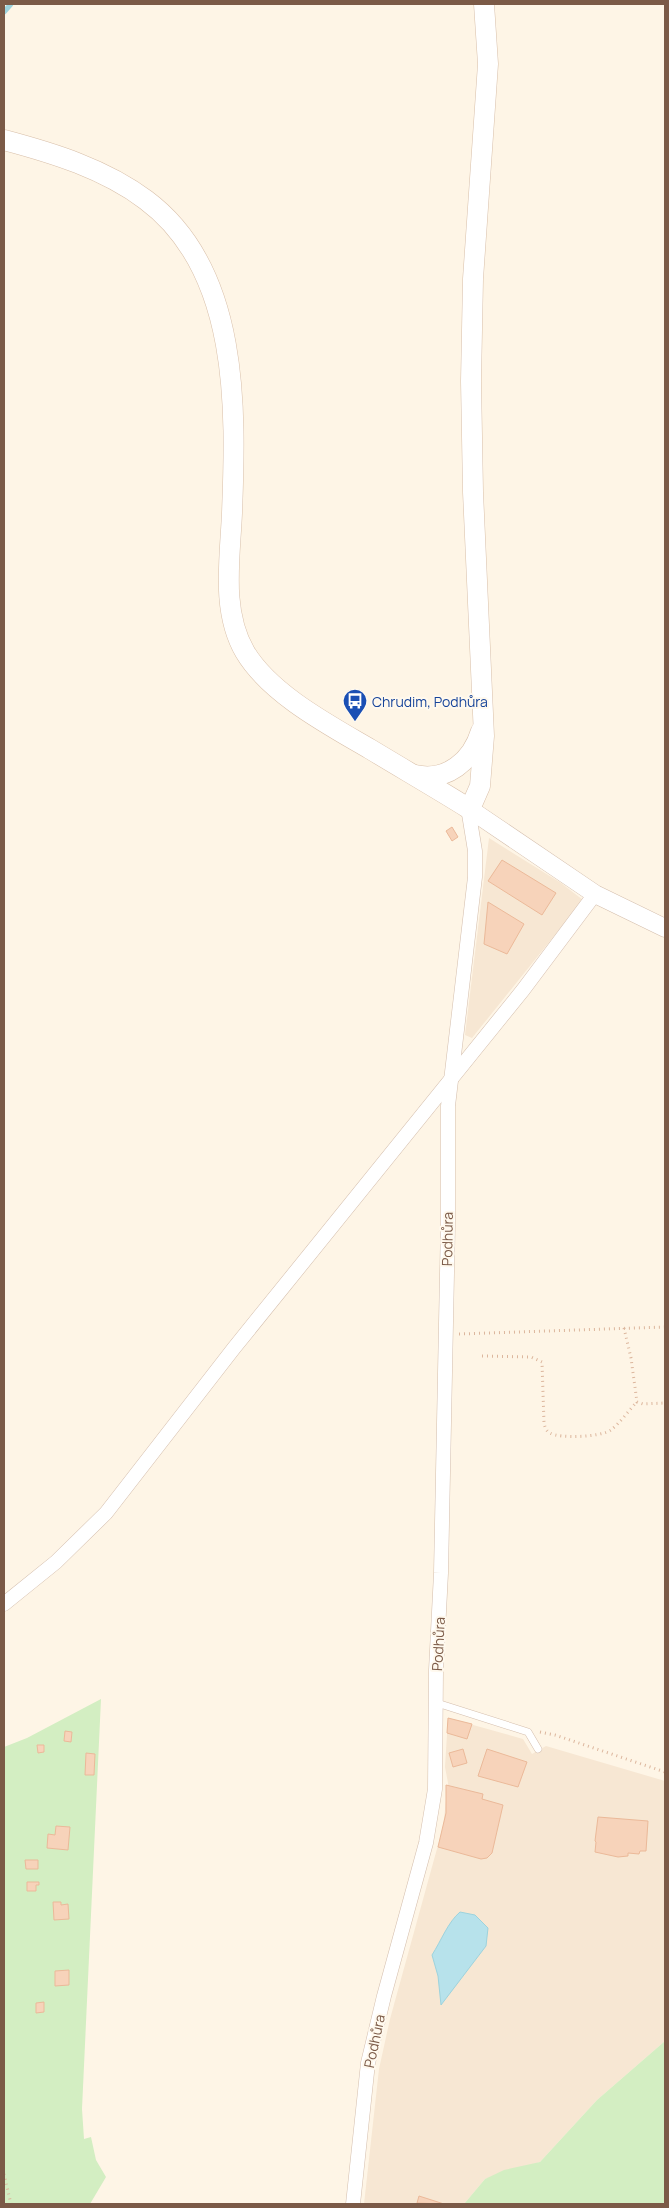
<svg xmlns="http://www.w3.org/2000/svg" width="669" height="2208" font-family="Manrope,sans-serif">
<style>
.residential{fill:#f7e7d3}
.green{fill:#d3eec2}
.water{fill:#b7e2eb;stroke:#9dd3dd}
.lines{fill:none;stroke-linecap:round;stroke-linejoin:round}
.stream{stroke:#9dd3dd;stroke-width:5}
.building{fill:#f7d3ba;stroke:#ebb999}
.service-casing{stroke:#d4bead;stroke-width:8}
.minor-casing{stroke:#d4bead;stroke-width:15}
.tertiary-casing{stroke:#d4bead;stroke-width:19}
.secondary-casing{stroke:#d8bfa9;stroke-width:21}
.path{stroke:#dcb69d;stroke-width:3;stroke-dasharray:1 4;stroke-linecap:butt}
.service{stroke:#fff;stroke-width:7}
.minor{stroke:#fff;stroke-width:14}
.tertiary{stroke:#fff;stroke-width:18}
.secondary{stroke:#fff;stroke-width:20}
.labels{text-anchor:middle;dominant-baseline:central;stroke-width:4;stroke-linejoin:round;paint-order:stroke}
.transit-label{font-size:14px;fill:#164399;stroke:#fff9ee;text-anchor:start}
.street-label{font-size:14px;fill:#7b5a47;stroke:#fff9ee}
</style>
<rect width="100%" height="100%" fill="#fef5e6"/>
<g class="residential">
<polygon points="489,838 561,883 583,900 472,1038 465,1035"/>
<polygon points="448,1718 523,1739 532,1754 546,1746 665,1781 665,2041 597,2100 540,2162 485,2179 464,2204 364,2204 379,2069 390,2019 443,1827 448,1783 445,1767"/>
</g>
<g class="green">
<polygon points="101,1699 82,2109 84,2139 91,2137 96,2160 106,2177 90,2204 4,2204 4,1747 27,1738"/>
<polygon points="665,2041 665,2204 464,2204 485,2179 504,2170 540,2162 597,2100"/>
</g>
<path class="water" d="M460 1912 475 1915 488 1928 486 1946 441 2005 438 1976 432 1955C441 1941 448 1922 460 1912Z"/>
<g class="lines">
<polyline class="stream" points="4,12 11,4"/>
</g>
<g class="building">
<polygon points="452,827 458,837 452,841 446,831"/>
<polygon points="502,860 556,893 542,915 488,881"/>
<polygon points="488,902 524,924 507,954 484,944"/>
<polygon points="448,1718 472,1724 467,1739 447,1733"/>
<polygon points="65,1731 72,1732 71,1742 64,1741"/>
<polygon points="37,1745 44,1745 44,1752 38,1753"/>
<polygon points="463,1749 467,1763 453,1767 449,1753"/>
<polygon points="487,1749 527,1762 518,1787 478,1776"/>
<polygon points="86,1753 95,1754 94,1775 85,1775"/>
<polygon points="446,1785 483,1794 482,1799 503,1805 492,1853 487,1858 481,1859 438,1847 446,1813"/>
<polygon points="598,1817 648,1821 646,1851 640,1851 639,1854 628,1853 628,1856 618,1857 595,1852 596,1842 595,1841"/>
<polygon points="56,1826 70,1827 68,1850 47,1848 48,1834 55,1835"/>
<polygon points="25,1860 38,1860 38,1869 26,1869"/>
<polygon points="27,1882 39,1882 39,1885 36,1885 36,1891 27,1891"/>
<polygon points="53,1902 61,1902 61,1905 68,1904 69,1919 54,1920"/>
<polygon points="69,1970 69,1985 55,1986 55,1971"/>
<polygon points="44,2002 44,2012 36,2013 36,2003"/>
<polygon points="419,2196 444,2204 417,2203"/>
</g>
<g class="lines">
<defs>
<polyline id="service" points="437,1703 528,1732 538,1749"/>
<g id="minor">
<polyline points="4,1604 56,1562 106,1513 234,1348 523,990 595,894"/>
<polyline points="353,2204 368,2063 384,1996 426,1843 435,1789 436,1670 441,1573 448,1223 448,1106 475,877 475,851 468,808"/>
</g>
<polyline id="tertiary" points="468,808 595,894 665,928"/>
<g id="secondary">
<path d="M4 140C53 153 105 169 146 200 240 270 236 409 232 513 230 559 221 611 245 652 270 694 329 725 370 749 403 769 436 788 468 808L473 802 480 786 484 736 473 492 471 381 473 279 488 64 484 4"/>
<path d="M415 775C447 782 472 761 481 731"/>
</g>
</defs>
<use href="#service" class="service-casing"/>
<use href="#minor" class="minor-casing"/>
<use href="#tertiary" class="tertiary-casing"/>
<use href="#secondary" class="secondary-casing"/>
<g class="path">
<polyline points="624,1328 631,1358 637,1402 643,1404 665,1403"/>
<polyline points="459,1334 665,1327"/>
<path d="M482 1356 531 1357 542 1362 544 1423C545 1427 546 1431 550 1433 560 1439 601 1437 611 1430 620 1423 629 1410 637 1402"/>
<polyline points="540,1732 555,1735 665,1772"/>
<polyline points="4,2174 11,2204"/>
</g>
<use href="#service" class="service"/>
<use href="#minor" class="minor"/>
<use href="#tertiary" class="tertiary"/>
<use href="#secondary" class="secondary"/>
</g>
<defs>
<symbol id="bus-pin" viewBox="-11 -11 22 30"><path d="M0 17L-7.5 6A9.5 9.5 0 1 1 7.5 6Z" fill="#1a4fb4" stroke="#fff9ee"/><path d="M-5-6H5V4H4V6H2V4H-2V6H-4V4H-5ZM-3.5-4V0h7V-4ZM-3.5 1.2v1.5H-2V1.2ZM2 1.2v1.5H3.5V1.2Z" fill="#fff"/></symbol>
</defs>
<g fill-rule="evenodd">
<use href="#bus-pin" x="341" y="687" width="28" height="38"/>
</g>
<g class="labels">
<g class="transit-label">
<text x="372" y="701">Chrudim, Podhůra</text>
</g>
<g class="street-label">
<text transform="translate(447 1239) rotate(-89)">Podhůra</text>
<text transform="translate(438 1644) rotate(-87)">Podhůra</text>
<text transform="translate(374 2041) rotate(-78)">Podhůra</text>
</g>
</g>
<rect width="669" height="2208" fill="none" stroke="#7b5a47" stroke-width="10"/>
</svg>
